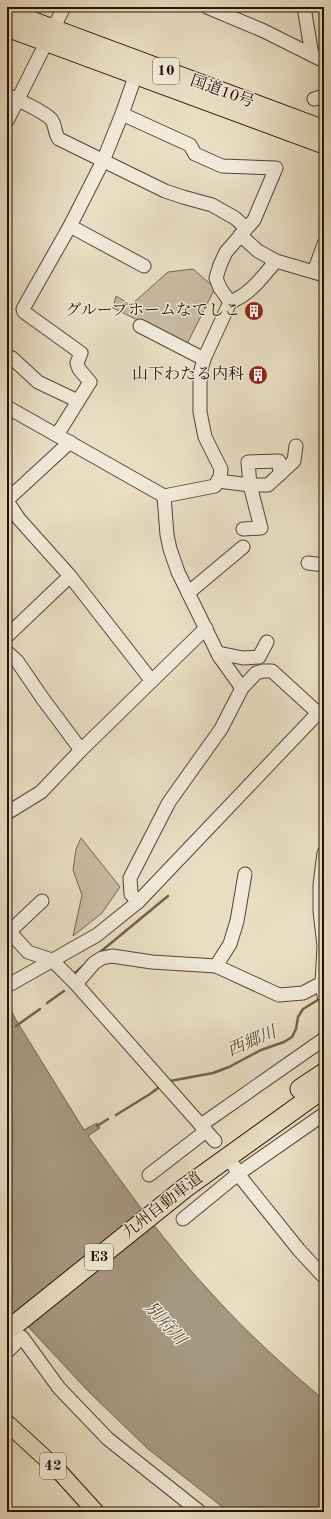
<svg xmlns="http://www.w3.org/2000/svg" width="331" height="1519" font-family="'Old Standard TT','Noto Serif JP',serif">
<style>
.green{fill:#c8bba3;stroke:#766652}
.water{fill:#a69881;stroke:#72624d}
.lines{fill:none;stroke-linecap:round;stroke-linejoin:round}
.stream{stroke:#72624d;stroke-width:2.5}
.minor-casing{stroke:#564431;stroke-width:15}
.major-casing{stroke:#251100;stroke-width:18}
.highway-casing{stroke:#251100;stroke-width:21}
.minor{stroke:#f1ead9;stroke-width:13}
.major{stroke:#e9dec4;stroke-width:16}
.highway{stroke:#e9dec4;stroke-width:19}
.labels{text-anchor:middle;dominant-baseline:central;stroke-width:3;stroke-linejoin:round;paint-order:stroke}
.shield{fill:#f1ead9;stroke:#625241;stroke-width:1}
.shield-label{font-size:15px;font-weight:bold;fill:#251100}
.street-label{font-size:16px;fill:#251100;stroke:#f1ead9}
.poi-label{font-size:16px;fill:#251100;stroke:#f1ead9;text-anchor:end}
.water-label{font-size:17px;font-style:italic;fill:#5f4e3a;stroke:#f1ead9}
</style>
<rect width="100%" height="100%" fill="#e9dec4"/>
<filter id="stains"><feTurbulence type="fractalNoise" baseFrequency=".005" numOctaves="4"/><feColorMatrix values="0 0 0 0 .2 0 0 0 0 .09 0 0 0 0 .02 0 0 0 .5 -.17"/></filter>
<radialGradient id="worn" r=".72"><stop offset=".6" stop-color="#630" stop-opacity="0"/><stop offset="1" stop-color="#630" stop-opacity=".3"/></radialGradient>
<g class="green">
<polygon points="193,269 215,288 187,344 113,308 116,296 131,305 168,272"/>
<polygon points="81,838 120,887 102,913 73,936 82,895 73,870 76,849"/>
</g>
<path class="water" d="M7 1002 16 1020 84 1130 97 1123 100 1128 88 1136C128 1190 166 1245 212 1294 246 1332 285 1367 324 1400V1512H229L148 1449 88 1391 7 1304Z"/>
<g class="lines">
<g class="stream">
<polyline points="99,953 168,896"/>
<polyline points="76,972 84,965"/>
<polyline points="47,1003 64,991"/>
<polyline points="16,1026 40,1009"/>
<polyline points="170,1081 213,1073 229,1067 261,1050 284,1042 292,1037 296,1029 298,1017 303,1009 321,998"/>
<polyline points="116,1115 150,1094 158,1088"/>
<polyline points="97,1126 108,1119"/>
</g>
<defs>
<g id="minor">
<polyline points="207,7 264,31 324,61"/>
<polyline points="304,7 312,55"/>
<path d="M7 95C17 99 44 112 51 119 56 125 54 133 59 139L165 191 183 197 212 205 235 218 246 228"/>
<polyline points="314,99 324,96"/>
<polyline points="122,114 136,74"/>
<polyline points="7,121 64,7"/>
<polyline points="70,226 144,266"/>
<polyline points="240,235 258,251 276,261 324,275"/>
<polyline points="314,272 324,244"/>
<polyline points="140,326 204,359"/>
<polyline points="7,356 12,358 38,382 78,401"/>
<path d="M7 407 164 496 215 486 220 477 221 469 205 437 200 412V374L204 359 230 302C250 295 263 276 276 261"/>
<polyline points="57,435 90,382 79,369 77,363 81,353 24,312 23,309 70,226 103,161 122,114 190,145 195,154 222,166 276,168 254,220 226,252 220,265 216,278 220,288 230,302"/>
<polyline points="280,474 294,461 296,446"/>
<polyline points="218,481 250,485 268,485 280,474 279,461 248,462 250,485 261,528 243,529"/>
<polyline points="164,496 167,535 170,549 178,572 219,656 242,688"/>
<polyline points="7,500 70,442"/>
<polyline points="7,501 19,519 70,576 151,680"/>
<polyline points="308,563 324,565"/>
<polyline points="188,593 243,547"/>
<polyline points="7,636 70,576"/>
<polyline points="7,652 17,661 43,699 81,750"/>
<polyline points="218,653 243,658 259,657 267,642"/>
<polyline points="7,813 41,792 81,750 206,628"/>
<polyline points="324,853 320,885 320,911 324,946 322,983 324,996"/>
<polyline points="138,902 131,894 130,878 169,802 221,729 242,688 256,673 263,671 272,671 318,713"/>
<polyline points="7,929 28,952 52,960 76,984 215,1141"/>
<polyline points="9,932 42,901"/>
<polyline points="216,966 230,944 237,921 245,874"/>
<polyline points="76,984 94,963 102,958 112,956 152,962 216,966 279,995 303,993 322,983"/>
<polyline points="7,986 97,935 138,902 318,713 324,709"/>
<polyline points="201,1125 324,1039"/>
<polyline points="234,1166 238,1174 299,1250 324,1277"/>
<polyline points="149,1175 206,1131"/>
<polyline points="183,1219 238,1174 324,1114"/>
<polyline points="7,1352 22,1337 59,1388 108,1439 200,1512"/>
</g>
<polyline id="major" points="7,1423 57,1469 96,1512"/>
<g id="highway">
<polyline points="7,12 324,130"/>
<polyline points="7,27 324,144"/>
<polyline points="300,1089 324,1073"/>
<polyline points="7,1331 185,1188 324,1088"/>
</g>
</defs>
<use href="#minor" class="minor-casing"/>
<use href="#major" class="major-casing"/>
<use href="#highway" class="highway-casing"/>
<use href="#minor" class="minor"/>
<use href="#major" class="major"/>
<use href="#highway" class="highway"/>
</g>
<defs>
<symbol id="building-disc" viewBox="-11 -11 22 22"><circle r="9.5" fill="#8f2418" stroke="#f1ead9"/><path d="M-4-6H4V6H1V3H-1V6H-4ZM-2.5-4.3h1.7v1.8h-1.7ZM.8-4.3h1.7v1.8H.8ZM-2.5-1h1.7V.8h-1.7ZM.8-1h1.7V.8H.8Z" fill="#fff"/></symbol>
</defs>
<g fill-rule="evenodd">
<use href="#building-disc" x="243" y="300" width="22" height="22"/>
<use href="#building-disc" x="247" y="364" width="22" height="22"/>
</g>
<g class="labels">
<g class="shield">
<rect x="153" y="58" width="26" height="26" rx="3"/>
<rect x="85" y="1244" width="28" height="26" rx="3"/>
<rect x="40" y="1453" width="26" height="26" rx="3"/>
</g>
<g class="shield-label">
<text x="166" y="71">10</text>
<text x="99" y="1257">E3</text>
<text x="53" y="1466">42</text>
</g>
<g class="street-label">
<text transform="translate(222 92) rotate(20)">国道10号</text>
<text transform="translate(163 1206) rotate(-38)">九州自動車道</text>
</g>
<g class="poi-label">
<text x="240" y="311">グループホームなでしこ</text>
<text x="244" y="375">山下わたる内科</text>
</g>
<g class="water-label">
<text transform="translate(252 1042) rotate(-23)">西郷川</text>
<text transform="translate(165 1324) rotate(48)">別府川</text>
</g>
</g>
<rect width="331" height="1519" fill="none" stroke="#e9dec4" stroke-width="24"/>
<rect x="8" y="8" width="315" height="1503" fill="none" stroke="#251100" stroke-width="2"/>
<rect x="12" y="12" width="307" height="1495" fill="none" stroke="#251100"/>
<rect width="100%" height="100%" filter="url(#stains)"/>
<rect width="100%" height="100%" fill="url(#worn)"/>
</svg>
